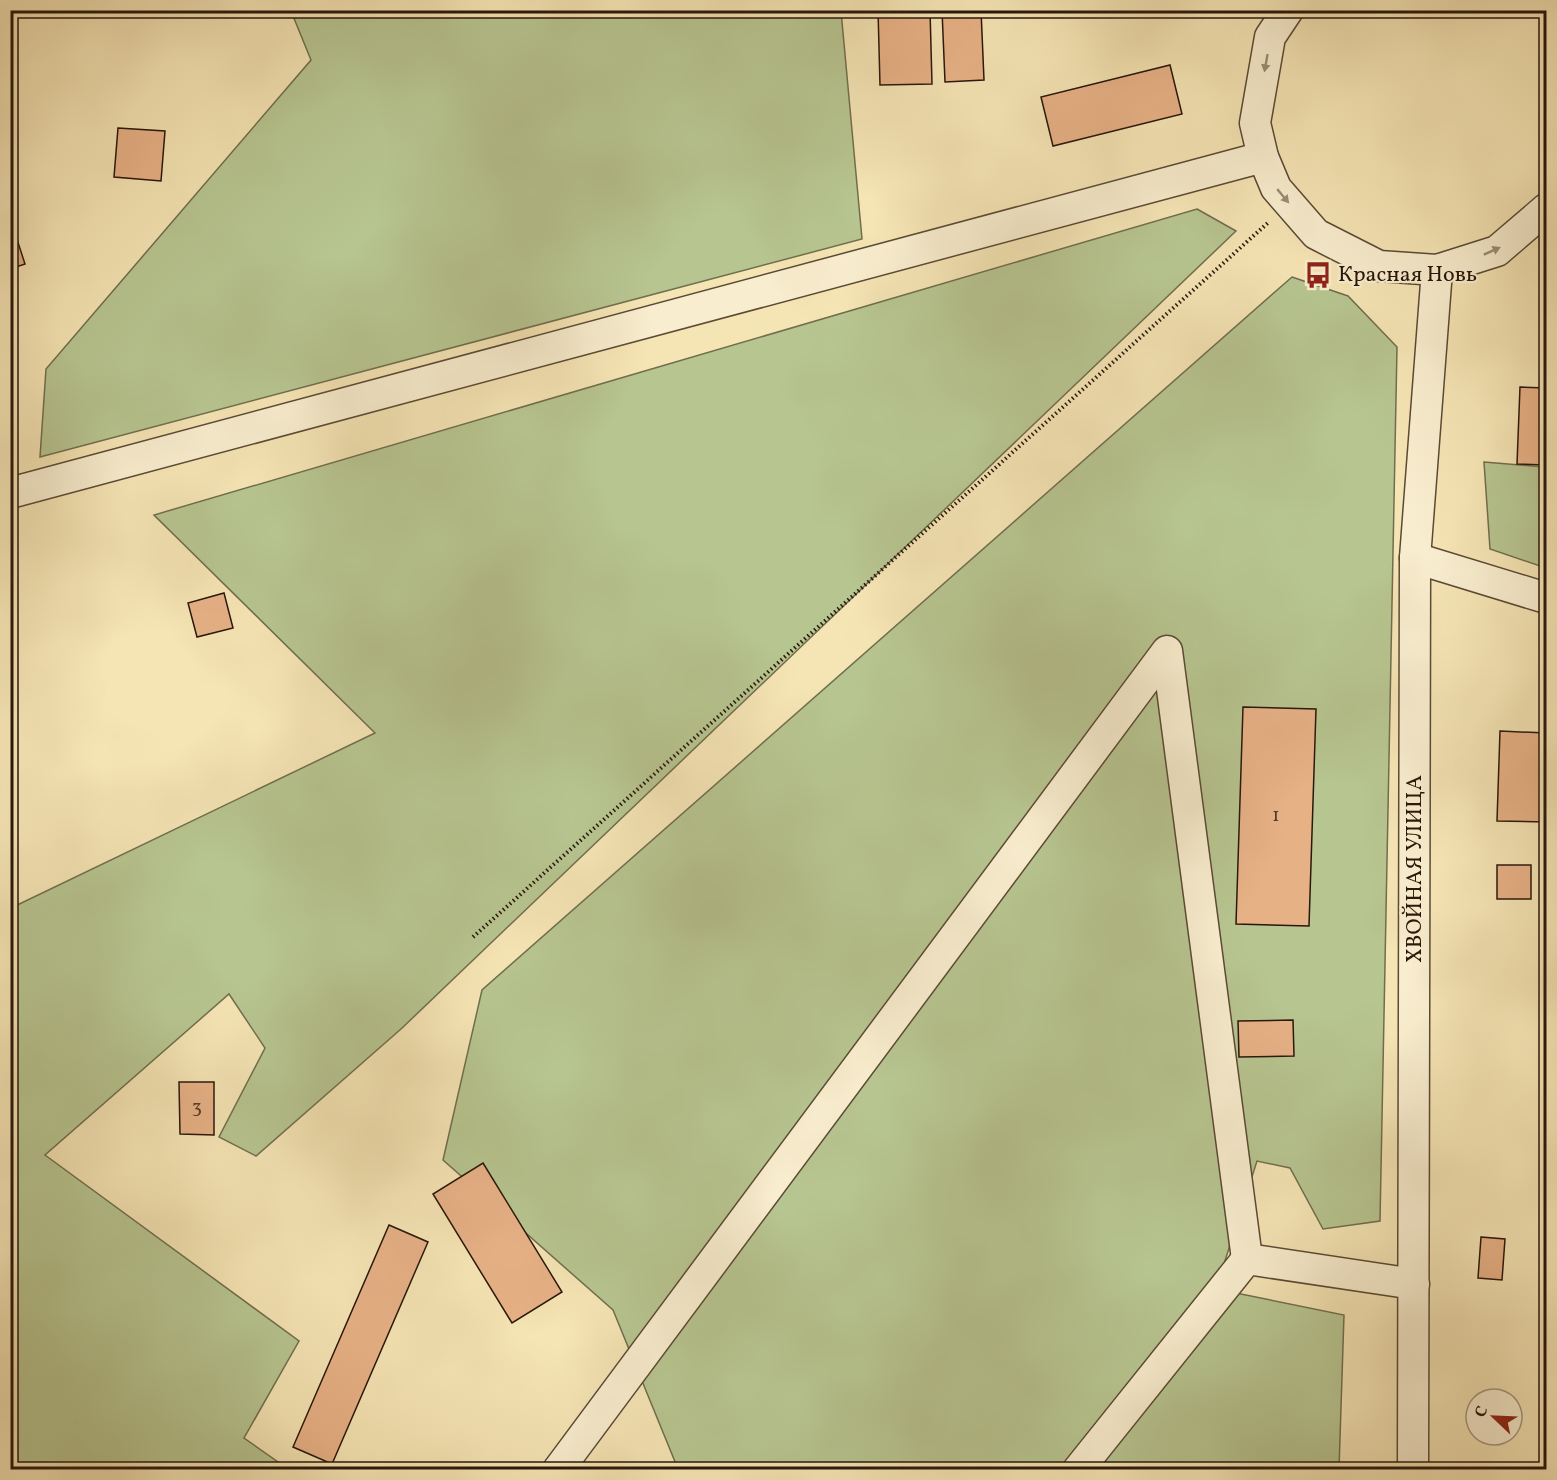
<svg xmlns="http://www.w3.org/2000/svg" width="1557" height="1480" font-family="Vollkorn,serif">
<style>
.green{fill:#b7c590;stroke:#706e4e;stroke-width:1.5}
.building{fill:#e7b186;stroke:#28170b;stroke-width:1.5}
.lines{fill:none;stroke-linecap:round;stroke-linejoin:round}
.minor-casing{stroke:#5b4a35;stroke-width:33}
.path{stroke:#28170b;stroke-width:4;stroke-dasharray:1.5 3;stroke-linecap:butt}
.minor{stroke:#f8edce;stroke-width:30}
.oneway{fill:#9a8d76}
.labels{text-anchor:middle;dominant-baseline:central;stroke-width:4.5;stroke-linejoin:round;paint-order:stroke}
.number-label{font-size:20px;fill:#583e2a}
.poi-label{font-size:22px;fill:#28170b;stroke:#f8edce;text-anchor:start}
.street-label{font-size:22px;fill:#28170b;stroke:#f8edce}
</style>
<rect width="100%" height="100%" fill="#f5e4b4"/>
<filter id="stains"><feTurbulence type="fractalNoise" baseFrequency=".00333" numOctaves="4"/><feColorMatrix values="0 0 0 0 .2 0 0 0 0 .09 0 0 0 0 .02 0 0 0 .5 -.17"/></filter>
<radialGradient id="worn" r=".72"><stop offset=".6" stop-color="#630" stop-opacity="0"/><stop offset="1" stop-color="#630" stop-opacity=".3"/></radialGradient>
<g class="green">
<polygon points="291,11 841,11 862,239 40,457 46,369 311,60"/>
<polygon points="1197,209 1236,231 401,1029 256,1156 219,1137 265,1048 229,994 45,1155 299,1341 244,1438 288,1469 11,1469 11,908 375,733 154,515"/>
<polygon points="1292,277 1348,296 1397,347 1380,1221 1323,1229 1290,1168 1257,1161 1223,1267 1060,1469 678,1469 613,1310 443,1160 482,990"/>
<polygon points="1484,462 1544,467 1546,465 1546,568 1490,549"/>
<polygon points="1226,1291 1344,1315 1339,1469 1082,1470"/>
</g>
<g class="building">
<polygon points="878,10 930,10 932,84 880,85"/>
<polygon points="942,10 981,10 984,80 945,82"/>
<polygon points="1170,65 1182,114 1053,146 1041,97"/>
<polygon points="118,128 165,131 161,181 114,177"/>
<polygon points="10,227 13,227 25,264 10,269"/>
<polygon points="1520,387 1546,388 1546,465 1517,464"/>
<polygon points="224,593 233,628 197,637 188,603"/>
<polygon points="1243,707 1316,709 1309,926 1236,924"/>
<polygon points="1500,731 1546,733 1546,822 1497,821"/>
<rect x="1497" y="865" width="34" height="34"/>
<polygon points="1293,1020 1294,1056 1239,1057 1238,1021"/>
<polygon points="179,1082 214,1082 214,1135 180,1134"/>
<polygon points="483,1163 562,1292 512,1323 433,1194"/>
<polygon points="389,1225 428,1242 332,1464 293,1447"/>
<polygon points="1481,1237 1505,1239 1502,1280 1478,1278"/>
</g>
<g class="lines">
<defs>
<g id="minor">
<polyline points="1288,10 1270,37 1255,123 1263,157 1276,188 1316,234 1379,266 1437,270 1497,251 1546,209"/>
<polyline points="10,493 1263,157"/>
<polyline points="1415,558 1546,598"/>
<polyline points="558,1470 1167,651 1247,1259"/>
<polyline points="1078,1470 1247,1259 1414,1284"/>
<polyline points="1413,1470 1415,558 1437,270"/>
</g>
</defs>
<use href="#minor" class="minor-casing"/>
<polyline class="path" points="473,937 1269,222"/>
<use href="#minor" class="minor"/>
</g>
<defs><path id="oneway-solid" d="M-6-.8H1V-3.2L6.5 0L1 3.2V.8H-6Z" transform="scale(1.5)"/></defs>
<g class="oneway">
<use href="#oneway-solid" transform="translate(1266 63) rotate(100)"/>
<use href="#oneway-solid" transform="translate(1283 196) rotate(50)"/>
<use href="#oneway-solid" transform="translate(1492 251) rotate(-24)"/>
</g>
<defs>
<symbol id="bus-bare" viewBox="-9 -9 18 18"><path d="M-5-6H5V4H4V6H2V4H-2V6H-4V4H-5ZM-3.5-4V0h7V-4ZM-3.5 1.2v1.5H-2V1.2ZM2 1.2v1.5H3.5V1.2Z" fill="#8f2418" stroke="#f8edce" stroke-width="2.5" paint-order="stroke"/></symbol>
</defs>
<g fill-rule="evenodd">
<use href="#bus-bare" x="1299" y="256" width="38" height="38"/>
</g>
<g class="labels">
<g class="number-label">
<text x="1276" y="816">1</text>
<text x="197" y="1108">3</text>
</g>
<g class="poi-label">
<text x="1338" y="275">Красная Новь</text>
</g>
<g class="street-label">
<text transform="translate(1415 869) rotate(-90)">ХВОЙНАЯ УЛИЦА</text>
</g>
</g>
<rect width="1557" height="1480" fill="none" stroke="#f5e4b4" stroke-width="36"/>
<rect x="12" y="12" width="1533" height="1456" fill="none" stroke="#28170b" stroke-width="3"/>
<rect x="18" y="18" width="1521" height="1444" fill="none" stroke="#28170b" stroke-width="1.5"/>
<g transform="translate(1494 1417) rotate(293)"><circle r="28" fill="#f8edce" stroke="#a59780" stroke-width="1.5"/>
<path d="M0-4.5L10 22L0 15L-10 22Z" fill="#8f2418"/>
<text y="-9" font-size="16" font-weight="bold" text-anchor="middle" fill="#28170b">С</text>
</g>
<rect width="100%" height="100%" filter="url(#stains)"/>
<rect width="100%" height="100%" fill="url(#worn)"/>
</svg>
